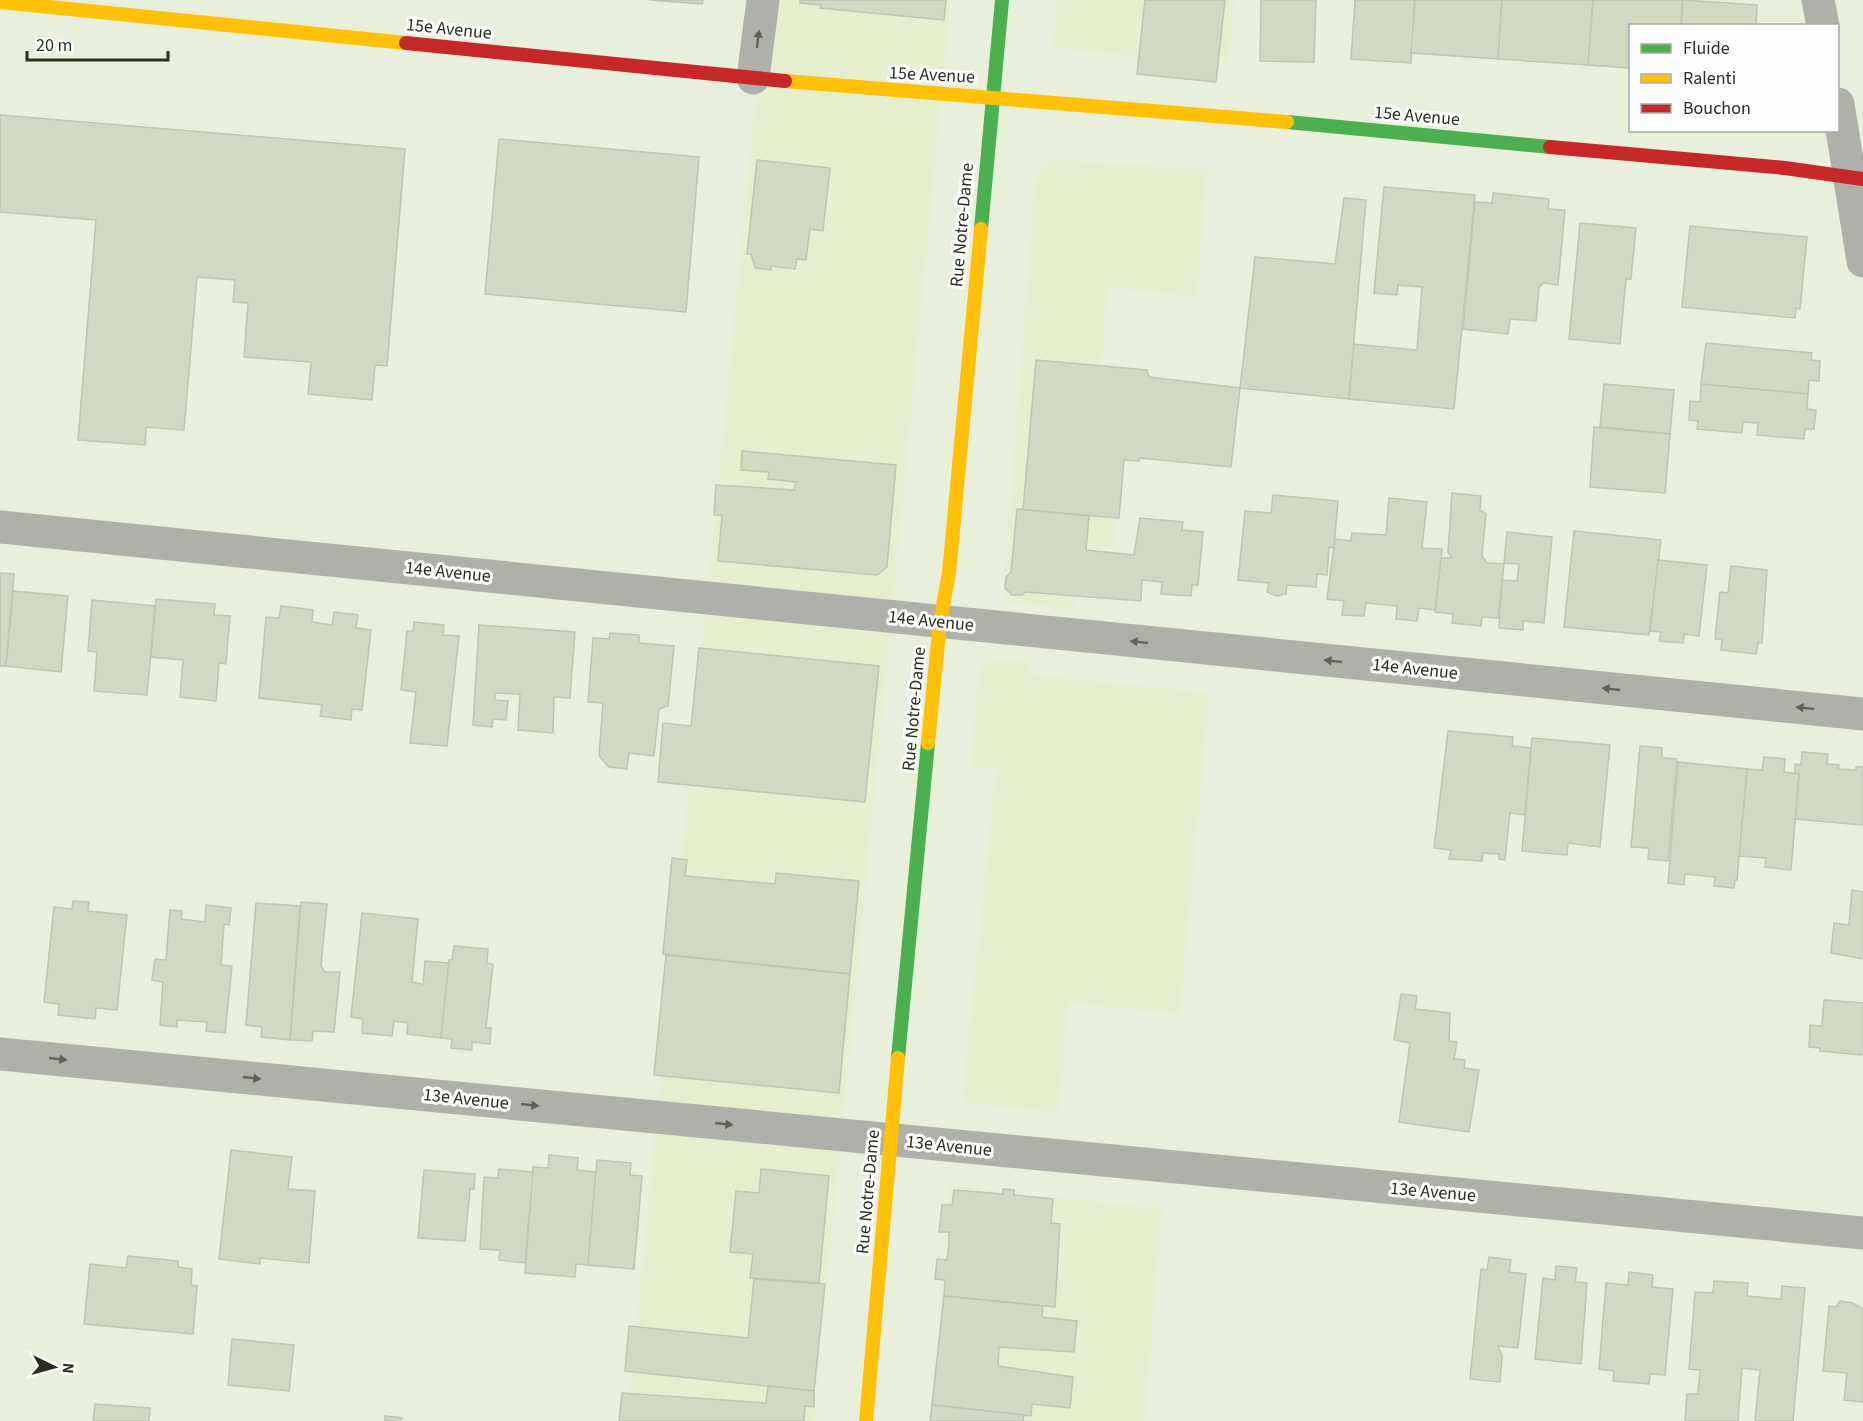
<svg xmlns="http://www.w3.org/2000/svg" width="1863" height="1421" font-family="'Source Sans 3',sans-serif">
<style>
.built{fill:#e5efce}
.building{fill:#d2d9c1;stroke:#bfc4b4;stroke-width:1.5}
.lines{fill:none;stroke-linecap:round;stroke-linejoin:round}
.street{stroke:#aeb0a9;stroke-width:33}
.fast{stroke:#4caf50;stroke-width:14}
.slow{stroke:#ffc107;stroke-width:14}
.jam{stroke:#c62828;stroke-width:14}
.oneway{fill:#5f6357}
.labels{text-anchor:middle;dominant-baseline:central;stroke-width:6;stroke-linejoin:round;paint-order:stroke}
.street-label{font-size:18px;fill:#2b2f21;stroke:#fefefe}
</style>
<rect width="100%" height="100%" fill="#e8efdb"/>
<g class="built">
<polygon points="768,0 951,0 814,1421 627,1421 758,74"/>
<polygon points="1058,0 1234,0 1228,64 1052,48"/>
<polygon points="1052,160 1207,170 1197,296 1107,288 1094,473 1120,476 1114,548 1077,545 1074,609 1003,602 1035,180"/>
<polygon points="991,659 1025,662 1035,675 1210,693 1180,1014 1068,1003 1059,1113 962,1102 996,769 971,765 979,671"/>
<polygon points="949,1186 1162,1209 1145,1421 930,1421"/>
</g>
<g class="building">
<polygon points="649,0 703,0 702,4"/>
<polygon points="800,0 946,0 944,20 820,8 821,5 800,3"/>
<polygon points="1145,0 1225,0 1216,82 1137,74"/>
<polygon points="1261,0 1316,0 1314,62 1260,61"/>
<polygon points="1355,0 1415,0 1411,63 1351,59"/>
<polygon points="1415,0 1502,0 1498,59 1411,53"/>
<polygon points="1502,0 1593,0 1588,65 1498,59"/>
<polygon points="1593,0 1683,0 1681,26 1630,26 1630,68 1588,65"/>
<polygon points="1683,0 1757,5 1756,26 1681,26"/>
<polygon points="0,115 405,149 387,366 375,365 372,400 308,394 311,362 244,357 248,303 233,302 235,280 197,277 184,430 146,427 145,445 78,440 96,220 0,212"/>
<polygon points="499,139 699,157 686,312 485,294"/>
<polygon points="757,160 830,168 823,231 810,229 806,260 797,259 795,269 771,266 771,270 755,268 751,254 747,254"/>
<polygon points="1384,187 1475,195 1454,409 1349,399 1353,344 1417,350 1422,287 1398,285 1397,295 1374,293"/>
<polygon points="1493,193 1549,199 1548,209 1565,210 1558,285 1544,283 1539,287 1536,321 1510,319 1508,334 1463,329 1475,202 1492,203"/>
<polygon points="1344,198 1366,200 1349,399 1240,388 1255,257 1335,264"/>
<polygon points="1580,223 1636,228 1631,279 1626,279 1620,344 1569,339"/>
<polygon points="1690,226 1807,237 1800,309 1796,308 1795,318 1682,307"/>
<polygon points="1706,343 1812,353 1811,360 1820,361 1819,381 1809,380 1808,394 1701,384"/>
<polygon points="1036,360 1147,370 1149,377 1240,388 1231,467 1140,458 1139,461 1124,460 1119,518 1023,510"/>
<polygon points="1604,384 1674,390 1670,434 1600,427"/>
<polygon points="1701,384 1808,394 1807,409 1816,410 1814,429 1805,429 1804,439 1757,435 1758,423 1743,422 1742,433 1697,429 1698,421 1689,420 1690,401 1700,402"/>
<polygon points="1594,427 1670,434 1665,493 1590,487"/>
<polygon points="742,451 896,465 887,567 877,575 718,561 722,515 714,515 716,485 794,490 796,482 768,479 769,472 741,470"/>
<polygon points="1452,493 1481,496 1480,510 1486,514 1482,556 1487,563 1504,564 1498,618 1482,617 1481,626 1452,623 1453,614 1435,612 1441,558 1452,558 1448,552"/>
<polygon points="1273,495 1338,501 1334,548 1329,547 1327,575 1317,574 1316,587 1287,585 1286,594 1277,596 1267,592 1269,583 1238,580 1245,511 1271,513"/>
<polygon points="1389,498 1427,502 1422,548 1442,549 1435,610 1419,608 1417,621 1396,619 1397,606 1366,603 1364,616 1342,615 1344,601 1327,599 1335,539 1351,541 1352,533 1386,535"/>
<polygon points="1017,509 1089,516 1086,550 1134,555 1140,518 1183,522 1182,530 1203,532 1198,585 1192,585 1191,596 1161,594 1162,582 1142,580 1141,601 1026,592 1022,595 1012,595 1005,588 1006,577 1011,572"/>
<polygon points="1574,531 1661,540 1649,635 1564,627"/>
<polygon points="1507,532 1552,537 1544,623 1523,621 1523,630 1499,628 1502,580 1517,581 1519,564 1504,563"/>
<polygon points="1658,560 1707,565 1699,636 1684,634 1683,643 1659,641 1661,632 1650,631"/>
<polygon points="1731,566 1767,570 1762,643 1758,643 1756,654 1721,650 1722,639 1715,639 1720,592 1728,593"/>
<polygon points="0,573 14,574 6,666 0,666"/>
<polygon points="13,591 68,596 61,672 6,666"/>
<polygon points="156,599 215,604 214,615 230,616 226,664 219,663 216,701 180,697 183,660 151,657"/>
<polygon points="92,600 155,606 147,695 94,691 97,652 88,651"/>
<polygon points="281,606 313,610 312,622 332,625 334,612 358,615 356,628 371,630 362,710 352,709 351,720 320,716 322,705 259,698 266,617 279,618"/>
<polygon points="414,622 444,625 443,635 459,636 447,746 410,743 416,692 401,690 407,631 413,631"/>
<polygon points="479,625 575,632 570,698 554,697 553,733 518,730 520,694 495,693 495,700 508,701 506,720 493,719 492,727 473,725"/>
<polygon points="610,633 639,635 639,643 674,646 668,706 659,709 654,756 629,753 627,769 609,767 599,756 603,703 588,702 593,638 609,639"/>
<polygon points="699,648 879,666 865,802 658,782 663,723 691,726"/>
<polygon points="1448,731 1513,737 1512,746 1531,748 1525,815 1510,813 1505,860 1499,859 1499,854 1483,853 1482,861 1449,859 1451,850 1434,848"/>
<polygon points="1532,738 1610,745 1600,847 1568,843 1567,855 1522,851"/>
<polygon points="1640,746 1662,748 1662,758 1677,759 1668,861 1648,859 1649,848 1631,847"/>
<polygon points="1802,752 1828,754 1827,764 1839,765 1838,769 1856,770 1856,767 1863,767 1863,825 1795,819 1799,774 1795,773 1795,764 1801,765"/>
<polygon points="1764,757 1785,759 1784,772 1799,774 1791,870 1765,867 1766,858 1739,856 1747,769 1762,770"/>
<polygon points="1678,762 1747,769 1737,880 1735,880 1734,888 1714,886 1715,877 1685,874 1684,885 1668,883"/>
<polygon points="672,858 687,860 685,876 775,884 776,873 859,881 850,974 663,954"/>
<polygon points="1852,890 1863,892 1863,959 1831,953 1834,923 1849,925"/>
<polygon points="73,901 89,902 88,911 127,915 117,1010 96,1008 95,1019 58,1015 59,1004 44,1002 54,907 72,909"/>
<polygon points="301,902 327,904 321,966 325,972 340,972 334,1032 313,1031 312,1041 290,1040"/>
<polygon points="256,903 300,906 290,1040 261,1037 262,1027 246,1025"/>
<polygon points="206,905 231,908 229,925 224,924 221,965 232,966 225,1033 206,1031 207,1022 177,1020 177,1027 160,1025 163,982 152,980 155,959 166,960 170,910 182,911 181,919 205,922"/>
<polygon points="362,913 418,919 412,982 423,984 425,961 449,963 441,1038 407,1034 408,1023 394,1021 392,1036 362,1033 363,1019 351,1017"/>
<polygon points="454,946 488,949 487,963 493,964 486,1028 491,1028 490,1044 472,1042 472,1050 451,1048 452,1039 441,1038 449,960 452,960"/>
<polygon points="666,955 850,974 839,1093 654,1075"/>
<polygon points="1401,994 1417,996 1415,1009 1450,1013 1449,1041 1457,1042 1454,1059 1465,1060 1464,1068 1479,1070 1469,1132 1399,1122 1410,1043 1394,1040"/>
<polygon points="1824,1000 1863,1003 1863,1055 1820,1051 1820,1048 1809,1047 1810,1025 1822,1026"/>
<polygon points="231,1150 292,1157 288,1189 315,1191 309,1263 260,1258 260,1264 219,1259"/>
<polygon points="549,1155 578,1158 577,1170 596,1172 588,1265 576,1264 575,1277 525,1273 533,1167 548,1168"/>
<polygon points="597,1160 631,1163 630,1175 642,1176 634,1269 588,1265"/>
<polygon points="499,1169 533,1172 525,1263 499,1260 500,1250 480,1249 484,1177 498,1178"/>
<polygon points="761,1169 829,1176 819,1283 750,1278 753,1254 730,1252 736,1191 759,1193"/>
<polygon points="424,1170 475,1174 474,1189 470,1189 465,1241 418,1238"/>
<polygon points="1003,1189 1014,1190 1014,1195 1053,1199 1051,1223 1060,1224 1055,1307 944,1296 945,1280 935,1279 937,1259 947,1260 949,1244 949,1232 939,1232 942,1205 952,1205 954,1190 1003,1194"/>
<polygon points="128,1256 178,1261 178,1267 192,1269 191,1285 197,1286 193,1334 84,1324 90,1264 126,1268"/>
<polygon points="1489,1257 1511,1260 1509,1272 1526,1274 1518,1348 1498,1346 1502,1356 1500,1382 1470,1379 1481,1269 1487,1270"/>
<polygon points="1556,1266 1577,1268 1575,1282 1587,1283 1581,1364 1535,1359 1543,1278 1555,1280"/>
<polygon points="1629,1272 1653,1275 1652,1287 1673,1289 1665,1375 1650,1374 1649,1384 1613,1381 1614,1371 1599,1369 1606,1283 1628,1285"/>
<polygon points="754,1279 825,1284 814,1391 625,1371 629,1326 748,1338"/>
<polygon points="1714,1281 1748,1283 1747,1296 1781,1299 1782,1286 1805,1288 1793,1421 1755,1421 1760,1370 1742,1368 1738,1421 1685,1421 1687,1394 1698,1394 1700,1370 1689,1369 1695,1292 1713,1293"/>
<polygon points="944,1296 1043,1306 1042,1317 1077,1321 1074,1352 999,1347 998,1366 1073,1377 1070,1408 1032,1404 1031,1416 932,1405"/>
<polygon points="1840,1301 1853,1303 1863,1309 1863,1402 1844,1400 1847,1373 1823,1371 1829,1306 1836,1307"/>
<polygon points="232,1339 294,1345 289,1391 228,1385"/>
<polygon points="768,1386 814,1391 814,1407 805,1406 804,1421 619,1421 622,1393 766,1403"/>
<polygon points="95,1404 150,1408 149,1421 93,1421"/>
<polygon points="932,1405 1024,1415 1023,1421 930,1421"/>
<polygon points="385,1416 402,1418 401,1421 385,1421"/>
</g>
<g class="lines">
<g class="street">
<polyline points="1818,0 1823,26"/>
<polyline points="753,78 763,0"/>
<polyline points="1838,104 1863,261"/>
<polyline points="0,527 1863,714"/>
<polyline points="0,1054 1863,1233"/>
</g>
<g class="fast">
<polyline points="1287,122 1550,147"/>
<polyline points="981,229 1002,0"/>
<polyline points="898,1058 928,743"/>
</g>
<g class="slow">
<polyline points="0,2 406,43"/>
<polyline points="785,81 1287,122"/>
<polyline points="928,743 940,622 949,573 981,229"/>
<polyline points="866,1421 898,1058"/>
</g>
<g class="jam">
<polyline points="406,43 785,81"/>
<polyline points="1550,147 1785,168 1863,179"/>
</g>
</g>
<defs><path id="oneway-solid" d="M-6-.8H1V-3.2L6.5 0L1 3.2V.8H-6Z" transform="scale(1.5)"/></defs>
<g class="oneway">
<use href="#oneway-solid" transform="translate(758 39) rotate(-83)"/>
<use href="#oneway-solid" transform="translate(1139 642) rotate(-174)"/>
<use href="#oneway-solid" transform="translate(1333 661) rotate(-174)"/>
<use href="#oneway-solid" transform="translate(1611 689) rotate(-174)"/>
<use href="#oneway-solid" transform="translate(1805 708) rotate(-174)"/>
<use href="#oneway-solid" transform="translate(58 1059) rotate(6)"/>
<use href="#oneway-solid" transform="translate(252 1078) rotate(6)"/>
<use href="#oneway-solid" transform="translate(530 1105) rotate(6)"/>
<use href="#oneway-solid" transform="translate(724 1124) rotate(6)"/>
</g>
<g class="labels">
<g class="street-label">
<text transform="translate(449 29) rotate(6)">15e Avenue</text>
<text transform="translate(932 75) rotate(3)">15e Avenue</text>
<text transform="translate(1417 116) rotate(5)">15e Avenue</text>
<text transform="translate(962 225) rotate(-85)">Rue Notre-Dame</text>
<text transform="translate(448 572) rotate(6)">14e Avenue</text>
<text transform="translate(931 621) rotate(6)">14e Avenue</text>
<text transform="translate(1415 669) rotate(6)">14e Avenue</text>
<text transform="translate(914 709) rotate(-85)">Rue Notre-Dame</text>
<text transform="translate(466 1099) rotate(6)">13e Avenue</text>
<text transform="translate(949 1146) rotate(6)">13e Avenue</text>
<text transform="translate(868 1192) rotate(-85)">Rue Notre-Dame</text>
<text transform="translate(1433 1192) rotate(5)">13e Avenue</text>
</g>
</g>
<rect x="1629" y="24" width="210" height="108" fill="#fefefe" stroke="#aaaba6" stroke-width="1.5"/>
<rect x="1641" y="44" width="30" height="9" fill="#4caf50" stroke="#aaaba6" stroke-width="1.5"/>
<text x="1683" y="54" font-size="18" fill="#2b2f21">Fluide</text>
<rect x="1641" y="74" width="30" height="9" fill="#ffc107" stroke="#aaaba6" stroke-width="1.5"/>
<text x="1683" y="84" font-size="18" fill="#2b2f21">Ralenti</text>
<rect x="1641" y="104" width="30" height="9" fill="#c62828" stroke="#aaaba6" stroke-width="1.5"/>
<text x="1683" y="114" font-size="18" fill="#2b2f21">Bouchon</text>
<g transform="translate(54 1367) rotate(95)" stroke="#fefefe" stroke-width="4.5" paint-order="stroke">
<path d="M0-4.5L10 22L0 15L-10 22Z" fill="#2b2f21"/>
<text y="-9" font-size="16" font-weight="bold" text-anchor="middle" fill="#2b2f21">N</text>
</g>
<path d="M27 51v9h141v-9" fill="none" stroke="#2b2f21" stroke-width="3"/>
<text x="36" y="51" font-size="18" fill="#2b2f21" stroke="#fefefe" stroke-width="4.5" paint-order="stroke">20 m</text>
</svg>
